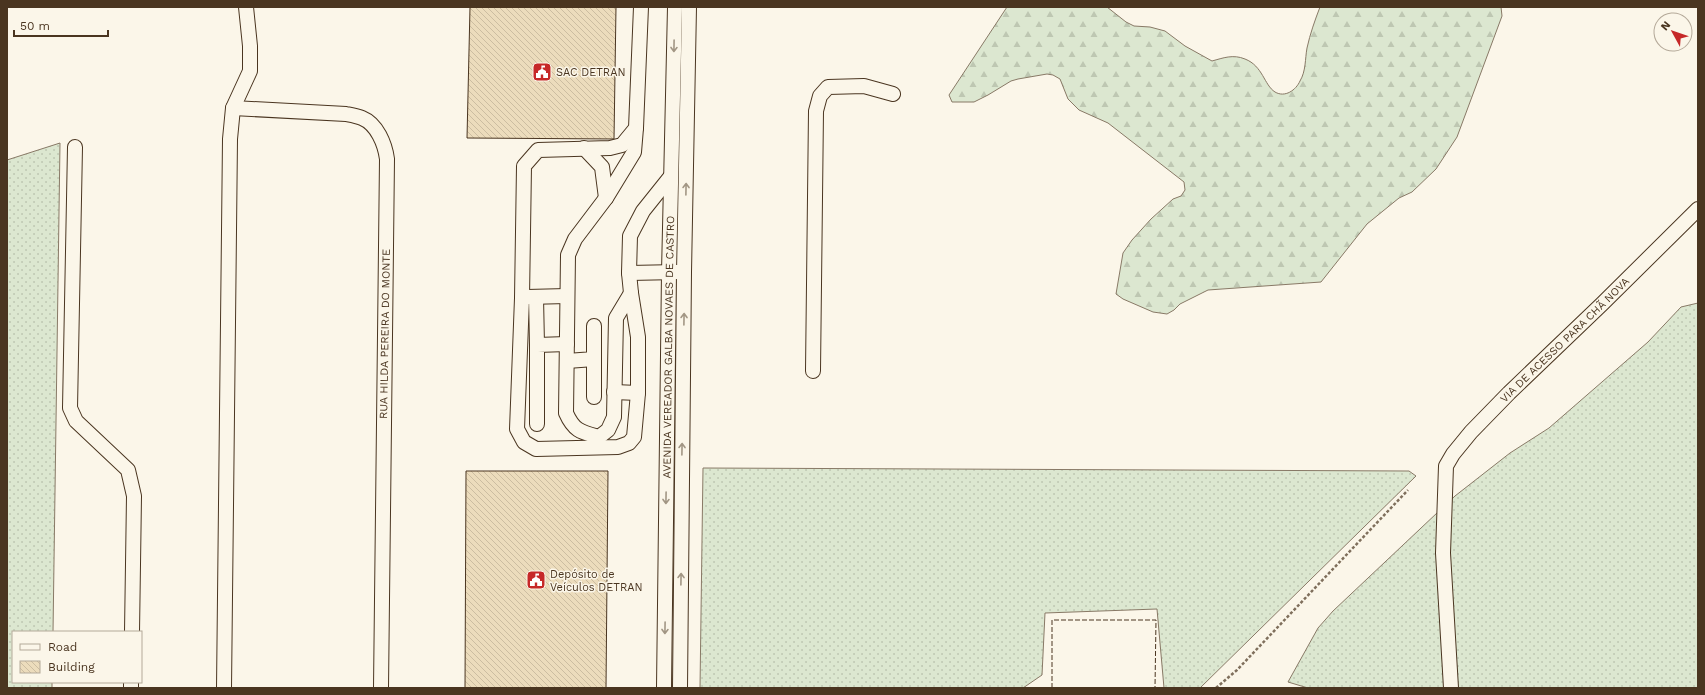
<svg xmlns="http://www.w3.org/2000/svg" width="1705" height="695" font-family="'Work Sans',sans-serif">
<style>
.grass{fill:url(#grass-dots);stroke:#887966}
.forest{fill:url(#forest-firs);stroke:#887966}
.building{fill:url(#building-back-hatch);stroke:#4a3520}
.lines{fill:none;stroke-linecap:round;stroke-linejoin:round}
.minor-casing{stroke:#4a3520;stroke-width:16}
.path{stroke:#7f6f5c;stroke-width:2.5;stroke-dasharray:3 2;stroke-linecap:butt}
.minor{stroke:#fbf6e9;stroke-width:14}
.fence{stroke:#4a3520;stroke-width:1;stroke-dasharray:5 2;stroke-linecap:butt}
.oneway{stroke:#a29684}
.labels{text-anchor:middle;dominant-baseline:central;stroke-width:3;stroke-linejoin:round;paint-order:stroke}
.poi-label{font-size:11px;fill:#4a3520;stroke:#fbf6e9;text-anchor:start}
.street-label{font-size:11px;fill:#4a3520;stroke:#fbf6e9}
</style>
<defs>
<pattern id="grass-dots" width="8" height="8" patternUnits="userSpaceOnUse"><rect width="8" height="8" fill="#dce7d0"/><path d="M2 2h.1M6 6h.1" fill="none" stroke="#bec7b2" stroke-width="1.8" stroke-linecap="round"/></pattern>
<pattern id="forest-firs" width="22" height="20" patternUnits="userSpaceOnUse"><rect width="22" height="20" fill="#dce7d0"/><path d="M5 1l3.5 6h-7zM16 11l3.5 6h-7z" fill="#bec7b2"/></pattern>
<pattern id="building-back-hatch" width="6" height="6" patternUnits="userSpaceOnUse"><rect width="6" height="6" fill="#ecdcbc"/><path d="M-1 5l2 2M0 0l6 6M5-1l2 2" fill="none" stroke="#ccbda1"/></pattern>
</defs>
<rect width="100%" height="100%" fill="#fbf6e9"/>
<g class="grass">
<polygon points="60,143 53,632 13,632 13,682 52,682 52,688 7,688 7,160"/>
<polygon points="1698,303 1698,688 1308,688 1288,682 1318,628 1333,611 1455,496 1510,453 1549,428 1648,342 1681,307"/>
<polygon points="703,468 1409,471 1416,476 1200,688 1164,688 1157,609 1045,613 1042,675 1023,688 700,688"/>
</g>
<path class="forest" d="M1007 7H1107L1126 22 1134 26 1150 27 1165 31 1185 46 1212 61C1223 58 1233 54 1245 59 1263 66 1264 85 1275 92 1285 98 1296 90 1300 81 1306 71 1305 59 1307 48 1310 34 1315 20 1320 7H1501L1502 16 1457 137 1436 169 1412 192 1399 198 1367 224 1321 282 1208 290 1180 304 1174 310 1167 314 1153 312 1123 299 1116 294 1123 253 1132 240 1151 219 1173 199 1181 196 1185 190 1184 182 1108 123 1079 110 1068 99 1060 79 1053 75 1047 74 1018 79 1011 81 988 95 974 102H952L949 95Z"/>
<g class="building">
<polygon points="470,7 616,7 614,139 467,138"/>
<polygon points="466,471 608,471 606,688 465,688"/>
</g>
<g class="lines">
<defs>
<g id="minor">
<polyline points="641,7 636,128 622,145 610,148 538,150 524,166 522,298 517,429 524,442 536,449 618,447 629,443 634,437 638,393 638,337 631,293 629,273 630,236 643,211 671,176"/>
<path d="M233 108 346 114C351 115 357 116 362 118 377 124 385 144 387 159L381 688"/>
<polyline points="75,147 70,408 76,421 128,470 134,496 132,632"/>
<polyline points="584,148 602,167 606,198"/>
<polyline points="629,273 678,272"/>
<path d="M631 293 616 318 614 417 608 430 599 437C581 432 574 431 566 413L568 255 575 239 606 198 634 152 636 128"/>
<polyline points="527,297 567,296"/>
<polyline points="536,297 537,345"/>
<polyline points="594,359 594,397"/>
<polyline points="567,361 594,359 594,326"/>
<polyline points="813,371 816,111 820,96 828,87 864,86 893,94"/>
<polyline points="614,392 638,393"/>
<polyline points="537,424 537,345 567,344"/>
<polyline points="131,688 131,682"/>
<polyline points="224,688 230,139 233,108 250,71 250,46 246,7"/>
<path id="s1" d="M664 688 669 272 675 7"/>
<polyline points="680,688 684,272 689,7"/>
<path id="s2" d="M1451 688 1443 553 1446 466 1453 454 1471 432 1509 393 1602 304 1698 209"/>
</g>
</defs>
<use href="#minor" class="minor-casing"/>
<polyline class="path" points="1216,688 1237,670 1408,490"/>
<use href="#minor" class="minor"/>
<polyline class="fence" points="1052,688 1052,620 1156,620 1155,688"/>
</g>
<defs><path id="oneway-shaft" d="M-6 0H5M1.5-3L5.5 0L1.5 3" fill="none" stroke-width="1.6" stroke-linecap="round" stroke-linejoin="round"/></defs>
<g class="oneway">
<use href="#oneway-shaft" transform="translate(674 46) rotate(91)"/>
<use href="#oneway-shaft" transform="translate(686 189) rotate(-89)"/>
<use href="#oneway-shaft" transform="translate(684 319) rotate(-89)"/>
<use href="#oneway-shaft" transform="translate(682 449) rotate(-89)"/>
<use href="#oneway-shaft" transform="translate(666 498) rotate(91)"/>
<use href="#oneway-shaft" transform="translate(681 579) rotate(-89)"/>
<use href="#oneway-shaft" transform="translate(665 628) rotate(91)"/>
</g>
<defs>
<symbol id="civic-square" viewBox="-11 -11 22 22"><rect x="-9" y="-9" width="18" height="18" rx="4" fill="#c62828" stroke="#fbf6e9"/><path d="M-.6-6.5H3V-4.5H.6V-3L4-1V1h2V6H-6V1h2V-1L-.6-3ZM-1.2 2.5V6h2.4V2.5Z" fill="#fff"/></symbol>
</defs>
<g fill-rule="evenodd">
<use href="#civic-square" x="531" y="61" width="22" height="22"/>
<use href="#civic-square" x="525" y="569" width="22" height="22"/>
</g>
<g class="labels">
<g class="poi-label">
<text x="556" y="72">SAC DETRAN</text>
<text x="550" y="574">Depósito de<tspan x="550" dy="13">Veículos DETRAN</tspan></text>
</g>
<g class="street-label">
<text transform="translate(385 334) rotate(-89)">RUA HILDA PEREIRA DO MONTE</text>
<text stroke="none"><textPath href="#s2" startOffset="396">VIA DE ACESSO PARA CHÃ NOVA</textPath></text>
<text stroke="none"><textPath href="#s1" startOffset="341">AVENIDA VEREADOR GALBA NOVAES DE CASTRO</textPath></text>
</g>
</g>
<rect width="1705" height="695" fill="none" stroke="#4a3520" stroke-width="16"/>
<rect x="12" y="631" width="130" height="52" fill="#fbf6e9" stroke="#b4a999"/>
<rect x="20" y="644" width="20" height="6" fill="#fbf6e9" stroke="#b4a999"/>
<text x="48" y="651" font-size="12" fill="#4a3520">Road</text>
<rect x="20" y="661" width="20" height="12" fill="url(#building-back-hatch)" stroke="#b4a999"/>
<text x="48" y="671" font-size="12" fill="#4a3520">Building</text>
<g transform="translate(1673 32) rotate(310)"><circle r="19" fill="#fbf6e9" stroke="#b4a999"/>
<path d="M0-3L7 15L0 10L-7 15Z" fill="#c62828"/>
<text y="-6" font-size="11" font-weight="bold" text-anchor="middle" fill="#4a3520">N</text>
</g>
<path d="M14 30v6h94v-6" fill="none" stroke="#4a3520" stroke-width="2"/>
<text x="20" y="30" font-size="12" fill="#4a3520" stroke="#fbf6e9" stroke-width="3" paint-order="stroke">50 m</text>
</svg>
